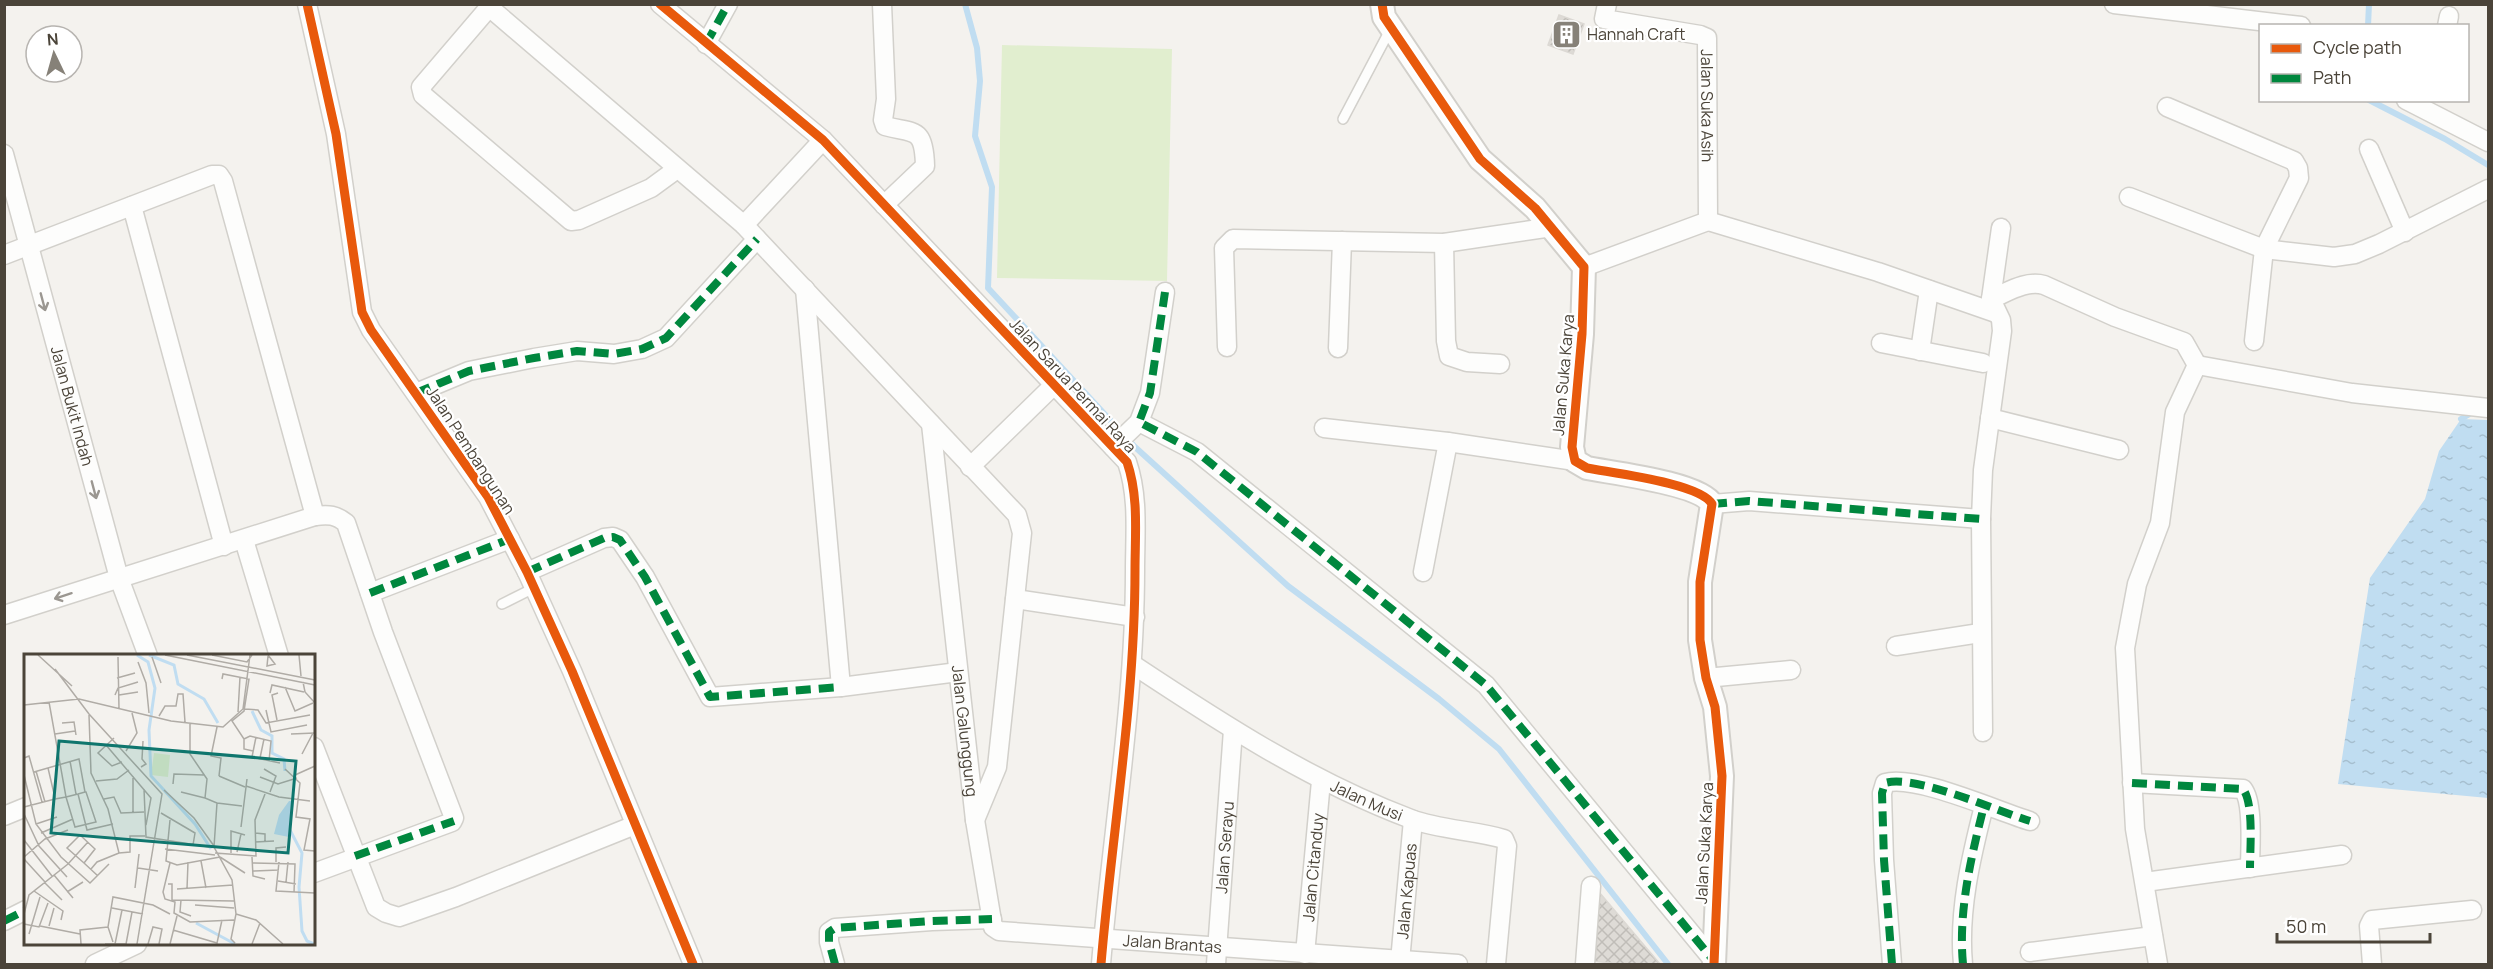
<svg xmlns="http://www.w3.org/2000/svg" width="2493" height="969" font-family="Manrope,sans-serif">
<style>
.pitch{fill:#e1eecf}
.water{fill:url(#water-ripples)}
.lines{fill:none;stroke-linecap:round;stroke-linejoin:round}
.stream{stroke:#c0ddf1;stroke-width:6}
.building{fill:url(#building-cross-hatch);stroke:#dcd9d4;stroke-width:1.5}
.service-casing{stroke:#d2d0cb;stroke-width:12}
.minor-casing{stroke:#d2d0cb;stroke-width:21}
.tertiary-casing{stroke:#d2d0cb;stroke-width:26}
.service{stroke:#fdfdfc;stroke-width:9}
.minor{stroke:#fdfdfc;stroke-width:18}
.tertiary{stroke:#fdfdfc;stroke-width:22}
.quiet{stroke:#00873e;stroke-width:8;stroke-dasharray:15 8;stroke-linecap:butt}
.cycleway-casing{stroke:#fff;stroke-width:13}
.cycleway{stroke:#e8590c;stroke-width:9}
.oneway{stroke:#9b9791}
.labels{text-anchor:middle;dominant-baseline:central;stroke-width:4.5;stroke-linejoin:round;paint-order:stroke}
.poi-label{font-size:16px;fill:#4b4439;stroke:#fff;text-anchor:start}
.street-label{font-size:16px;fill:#4b4439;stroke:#fff}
.inset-river{fill:none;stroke:#c0ddf1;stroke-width:3}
.inset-road{fill:none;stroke:#b0aca6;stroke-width:1.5}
.view{fill:#0f766e;fill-opacity:0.15;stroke:#0f766e;stroke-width:3}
.inset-edge{fill:none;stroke:#4b4439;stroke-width:3}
</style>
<defs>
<pattern id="water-ripples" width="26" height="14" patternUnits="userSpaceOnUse" patternTransform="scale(1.5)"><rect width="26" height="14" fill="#c0ddf1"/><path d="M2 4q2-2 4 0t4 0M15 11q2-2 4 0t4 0" fill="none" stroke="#a6bfcf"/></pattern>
<pattern id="building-cross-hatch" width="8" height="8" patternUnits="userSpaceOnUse" patternTransform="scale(1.5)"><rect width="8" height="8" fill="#dedbd6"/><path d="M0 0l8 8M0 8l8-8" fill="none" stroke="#c0bdb8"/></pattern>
</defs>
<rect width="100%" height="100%" fill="#f4f2ee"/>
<polygon class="pitch" points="1002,45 1172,49 1167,281 997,278"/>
<polygon class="water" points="2461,419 2488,420 2488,798 2338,784 2370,578 2425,499 2439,451"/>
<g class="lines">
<g class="stream">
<polyline points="965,4 977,48 980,81 975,136 992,187 988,288 1135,447 1288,586 1439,699 1499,749 1668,964"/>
<polyline points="2368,26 2369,4"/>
<polyline points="2369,100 2445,139 2488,165"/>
<polyline points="2461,419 2473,412"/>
</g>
</g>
<g class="building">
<polygon points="1559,15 1584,24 1573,54 1548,45"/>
<polygon points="1599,892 1660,964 1620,964 1593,961"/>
</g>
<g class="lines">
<defs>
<g id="service">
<polyline points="1343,119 1391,28"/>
<polyline points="502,604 534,588"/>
</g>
<g id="minor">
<polyline points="307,4 336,134 362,312 371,330 488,497 527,572 572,671 693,964"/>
<polyline points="492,4 421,87 423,95 571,221 579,220 651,188 677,169"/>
<path d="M660 4 823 140 1127 462C1139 497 1135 534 1135 570 1135 702 1112 833 1101 964"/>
<path d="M882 4 886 99 883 120 885 126C914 134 924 126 925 166L884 205"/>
<path id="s1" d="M1607 4 1604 19 1700 35 1707 38 1708 221"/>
<polyline points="2114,4 2301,26"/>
<polyline points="489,7 744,225 1017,515 1022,533 997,767 975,820"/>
<polyline points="2447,26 2449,16"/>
<polyline points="706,44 728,4"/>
<polyline points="2406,100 2488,142"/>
<polyline points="2167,107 2294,161 2298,168 2299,178 2264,249 2254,341"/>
<polyline points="2369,149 2405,232"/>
<path id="s2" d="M4 154 119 578 148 656"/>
<polyline points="2129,197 2264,249 2334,257 2355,254 2379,244 2488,189"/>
<polyline points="132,206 224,546"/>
<polyline points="1708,221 1878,272 1996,313"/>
<polyline points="744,225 823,140"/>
<polyline points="1444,243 1446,341 1449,356 1467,362 1500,364"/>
<polyline points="4,255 212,175 219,175 223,181 315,516"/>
<polyline points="1584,267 1708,221"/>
<polyline points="805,289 841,687"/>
<path d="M1991 299C2008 292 2026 280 2044 285L2115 317 2184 342 2197 365 2175 412 2160 523 2137 584 2125 648 2135 829 2158 964"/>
<polyline points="1881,343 1983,363"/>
<polyline points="1227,347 1224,248 1233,239 1444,243 1552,227"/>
<polyline points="1338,348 1342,241"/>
<polyline points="1920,351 1929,290"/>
<polyline points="2197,365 2352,393 2488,408"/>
<polyline points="416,393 469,371 534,358 577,351 614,354 642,349 666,338 757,239"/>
<polyline points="1990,418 2119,450"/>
<polyline points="1139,422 1197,452 1486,685 1714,961"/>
<path id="s3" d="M931 424 975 820 993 927 999 931 1458 964"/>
<polyline points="1324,428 1448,442 1575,461"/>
<polyline points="1113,447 1139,422 1150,393 1165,292"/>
<polyline points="970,467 1054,385"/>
<polyline points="1712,504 1749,501 1981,519"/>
<polyline points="244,540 279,656"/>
<polyline points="527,572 604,538 613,537 620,540 645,577 710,697 841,687 958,672"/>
<polyline points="1423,572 1448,442"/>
<polyline points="370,593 510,539"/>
<polyline points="1015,599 1135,617"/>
<path d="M4 615 315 516C329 514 336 515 346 523L383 632 454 818 452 822 314 873"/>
<polyline points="1896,646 1980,633"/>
<path id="s4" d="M1132 664C1221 723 1310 781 1411 819 1440 830 1474 830 1504 839L1507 846 1496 964"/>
<polyline points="1706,678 1791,670"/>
<polyline points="1983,732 1981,519 1983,470 2002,331 2001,320 1991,299 2001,228"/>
<polyline points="314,747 376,907 386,913 399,917 456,897 635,825"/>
<path d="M2132 783 2243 789C2254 803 2250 849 2250 868"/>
<polyline points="4,816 26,807"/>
<polyline points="2145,882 2342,855"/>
<polyline points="4,921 26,910"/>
<polyline points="2030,952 2153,936"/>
<path id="s5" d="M1305 954 1321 781"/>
<path id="s6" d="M1400 961 1413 820"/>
<polyline points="95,964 137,944"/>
<polyline points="835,964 829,942 829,932 835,928 932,921 992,919"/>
<path id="s7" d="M1216 964 1233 730"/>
<polyline points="1585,964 1591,886"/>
<path d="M1892 964 1884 860 1882 793 1885 783C1915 774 1997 811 2030 821"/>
<path d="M1963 964C1958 912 1971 857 1984 806"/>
<polyline points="2372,964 2369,926 2372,920 2472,910"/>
</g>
<path id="tertiary" d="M1382 4 1384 17 1480 159 1535 208 1584 267 1582 334 1572 447 1575 461 1587 468C1612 473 1700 483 1712 504L1700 582V640L1706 678 1715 707 1722 776 1714 964"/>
</defs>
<use href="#service" class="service-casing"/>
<use href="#minor" class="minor-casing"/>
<use href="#tertiary" class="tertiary-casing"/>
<use href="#service" class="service"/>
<use href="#minor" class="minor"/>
<use href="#tertiary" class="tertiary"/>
<g class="quiet">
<polyline points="706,44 728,4"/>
<polyline points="1165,292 1150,393 1139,422 1197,452 1486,685 1714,961"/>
<polyline points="416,393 469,371 534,358 577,351 614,354 642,349 666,338 757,239"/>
<polyline points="1712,504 1749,501 1981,519"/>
<polyline points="527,572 604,538 613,537 620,540 645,577 710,697 841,687"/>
<polyline points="370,593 510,539"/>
<path d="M2132 783 2243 789C2254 803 2250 849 2250 868"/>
<polyline points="355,856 454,821"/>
<polyline points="4,921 26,910"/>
<polyline points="835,964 829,942 829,932 835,928 932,921 992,919"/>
<path d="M1892 964 1884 860 1882 793 1885 783C1915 774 1997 811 2030 821"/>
<path d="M1963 964C1958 912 1971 857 1984 806"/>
</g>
<defs>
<g id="cycleway">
<polyline points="307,4 336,134 362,312 371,330 488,497 527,572 572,671 693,964"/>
<path d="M660 4 823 140 1127 462C1139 497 1135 534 1135 570 1135 702 1112 833 1101 964"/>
<path d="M1382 4 1384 17 1480 159 1535 208 1584 267 1582 334 1572 447 1575 461 1587 468C1612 473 1700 483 1712 504L1700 582V640L1706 678 1715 707 1722 776 1714 964"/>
</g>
</defs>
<use href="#cycleway" class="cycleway-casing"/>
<use href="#cycleway" class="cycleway"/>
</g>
<defs><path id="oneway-shaft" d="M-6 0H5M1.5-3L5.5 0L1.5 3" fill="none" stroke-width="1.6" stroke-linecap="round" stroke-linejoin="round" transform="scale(1.5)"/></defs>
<g class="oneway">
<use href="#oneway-shaft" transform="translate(43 302) rotate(75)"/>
<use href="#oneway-shaft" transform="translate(94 490) rotate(75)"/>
<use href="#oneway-shaft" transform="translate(63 596) rotate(162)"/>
</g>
<defs>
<symbol id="building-square" viewBox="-11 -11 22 22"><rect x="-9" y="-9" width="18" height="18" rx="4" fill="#868178" stroke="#fff"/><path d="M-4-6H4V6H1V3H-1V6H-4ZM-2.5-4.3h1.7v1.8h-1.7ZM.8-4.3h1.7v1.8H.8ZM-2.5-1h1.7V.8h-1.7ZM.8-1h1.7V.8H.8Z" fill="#fff"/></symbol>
</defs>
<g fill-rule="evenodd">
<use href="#building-square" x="1550" y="18" width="33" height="33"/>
</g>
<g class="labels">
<g class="poi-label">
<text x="1587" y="34">Hannah Craft</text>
</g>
<g class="street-label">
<text stroke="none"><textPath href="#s1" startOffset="188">Jalan Suka Asih</textPath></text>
<text transform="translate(1563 375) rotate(-85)">Jalan Suka Karya</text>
<text transform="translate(1073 385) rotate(47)">Jalan Sarua Permai Raya</text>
<text stroke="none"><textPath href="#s2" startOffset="261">Jalan Bukit Indah</textPath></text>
<text transform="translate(471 450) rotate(57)">Jalan Pembangunan</text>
<text stroke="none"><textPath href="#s3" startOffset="309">Jalan Galunggung</textPath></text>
<text stroke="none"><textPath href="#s4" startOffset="272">Jalan Musi</textPath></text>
<text transform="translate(1704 843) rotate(-87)">Jalan Suka Karya</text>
<text stroke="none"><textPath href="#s7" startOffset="117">Jalan Serayu</textPath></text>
<text stroke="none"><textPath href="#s5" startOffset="87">Jalan Citanduy</textPath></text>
<text stroke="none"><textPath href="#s6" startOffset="70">Jalan Kapuas</textPath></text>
<text stroke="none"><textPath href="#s3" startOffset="688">Jalan Brantas</textPath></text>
</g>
</g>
<g transform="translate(24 654)">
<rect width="291" height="291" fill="#f4f2ee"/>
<path d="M130 99 146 101 144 123 127 121Z" fill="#e1eecf"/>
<path d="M265 147H270L265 183 250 180 255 161Z" fill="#c0ddf1"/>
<path class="inset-river" d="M113 1 124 8 131 34 125 76 127 122 171 170 187 195M125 1 150 11 154 30 180 45 194 69M228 57 237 76 248 82V99L260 105 261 117M266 176 278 199 275 233 278 277 283 287 290 290M172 269 211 290"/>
<path class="inset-road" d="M14 1 48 32M141 1 291 31M163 1 291 26M188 1 223 8 228 1M244 1 251 10 243 12 244 2M275 1 277 22M94 3 95 55M128 3 137 29M114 8 122 29 125 59M31 15 65 60 138 140 113 290M93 24 111 19M198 25 199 20 225 25 220 57 208 67 220 85V95L229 97M279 28 281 38 291 49M261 33 271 57 289 49M246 39 248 31 280 38M91 41 94 34 114 28M95 41 114 38M0 51 55 45 147 67 199 73 219 55 226 1M221 55 234 56 242 69 286 61M242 56 247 78 283 71M214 58 216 23M65 61 67 119 84 155 95 199 73 208 67 215M135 62 141 52H152L154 40H159L161 68M253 66 248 41 254 39M38 69 50 68 52 81M166 70V100L183 125 181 144 193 149 190 193 208 226 212 260 207 285 211 289M193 73 187 102 197 104 195 122M31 80 51 77M267 80 291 79M232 83 228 103 256 109M90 84 74 99 88 112 98 108M220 85 226 82 247 87 245 107M82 91 127 144 122 171M102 97 113 79 108 59M278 100 289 79M0 104 5 102 18 148M236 104 240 85M46 107 52 140M117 113 122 110 118 105 119 87M24 114 31 144M240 115 252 122 246 138M261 115 276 129 272 163 286 165 280 196 291 197M12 117 21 148M10 118 55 105 61 138M0 121 12 170 37 203 66 229 85 210M271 121 291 112M109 122V159M195 122 221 133M236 123 254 130 273 124M72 127 93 125 105 116M149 130 150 120 180 121M222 132 255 143 286 147M120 135 122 183 185 193M140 136 170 164 190 192M157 138 181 144M54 140 63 176 89 170M80 145 90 143 97 159 120 158M193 149 218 152M0 153 31 145 42 143 54 140 61 138H62L72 168 51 173 42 143 25 48M137 159 171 179 169 191M0 160 15 192 43 223M146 166 142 207 153 211 196 203M12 170 33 163M217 173 223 125M17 179 49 165M231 179 241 180V188M0 186 28 222M231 188 250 187M141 195 191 201M213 198 217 180M95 199 106 198V182H121M191 199 232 202 231 166 241 140M207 199V177L221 181M0 203 21 185 44 176M196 203 221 219M228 203 229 222 241 225M0 205 21 228M177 207 182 234M252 208V194L262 193M255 208 252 237 291 239M60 209 71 195 56 181 43 194 60 209 74 222M146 209 139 238 141 245 151 248 150 259 166 268 210 266M228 209 271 210 270 239M114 214 134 217M229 217 255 216M30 221 49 244M254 227 272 230M20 228 38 246M262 228 264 208M144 230H148V246L210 247M111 234 115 200M153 235 209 231M163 235 164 208M10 237 39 257 37 266M43 238 59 228M157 246 156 258 167 262M171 251 210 254M88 254 119 260M0 260 5 241 44 210 64 188M212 260 232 266 259 290M0 270 15 273 24 249M16 272 56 280M25 272 30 254M149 276 193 289 198 266M5 280 16 243M89 288 84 273 89 243 129 251 146 260M57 290 56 276 84 273M81 290H103M91 290 98 256M102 290 108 258M124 290 129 273 138 275 135 290M146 290 153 262M228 290 236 269"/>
<path class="view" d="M35 87 272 107 264 199 27 179Z"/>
<rect width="291" height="291" class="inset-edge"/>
</g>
<rect width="2493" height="969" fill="none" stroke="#4b4439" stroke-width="12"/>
<rect x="2259" y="24" width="210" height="78" fill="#ffffff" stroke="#b7b4b0" stroke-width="1.5"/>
<rect x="2271" y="44" width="30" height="9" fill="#e8590c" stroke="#b7b4b0" stroke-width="1.5"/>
<text x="2313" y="54" font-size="18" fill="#4b4439">Cycle path</text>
<rect x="2271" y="74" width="30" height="9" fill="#00873e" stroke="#b7b4b0" stroke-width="1.5"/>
<text x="2313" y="84" font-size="18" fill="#4b4439">Path</text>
<g transform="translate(54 54) rotate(355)"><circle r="28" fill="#ffffff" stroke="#b7b4b0" stroke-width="1.5"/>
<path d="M0-4.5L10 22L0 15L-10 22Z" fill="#868178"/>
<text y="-9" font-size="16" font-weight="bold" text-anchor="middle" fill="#4b4439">N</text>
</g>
<path d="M2277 933v9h153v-9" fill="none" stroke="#4b4439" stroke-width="3"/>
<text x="2286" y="933" font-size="18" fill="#4b4439" stroke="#ffffff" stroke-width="4.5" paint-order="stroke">50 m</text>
</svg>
